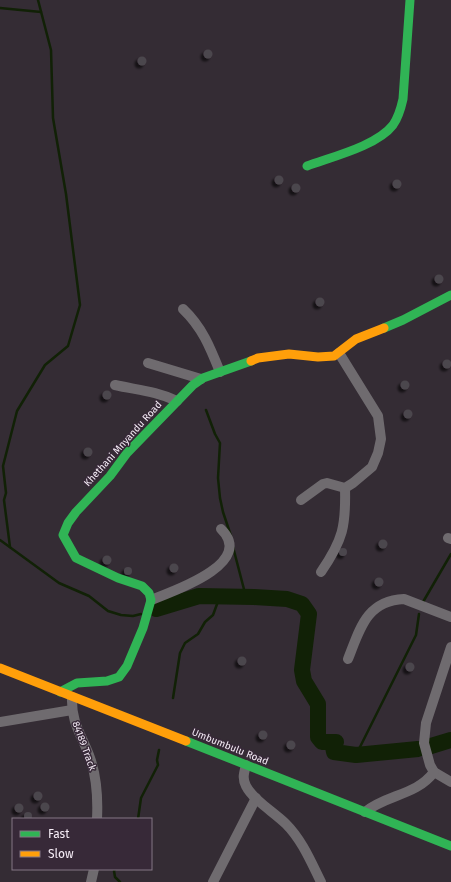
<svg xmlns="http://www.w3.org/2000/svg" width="451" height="882" font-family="'Fira Sans',sans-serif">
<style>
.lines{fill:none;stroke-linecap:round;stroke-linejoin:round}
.stream{stroke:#112106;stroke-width:2.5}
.river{stroke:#112106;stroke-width:16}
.building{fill:#4c464d;filter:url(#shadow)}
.street{stroke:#6f6b6f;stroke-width:10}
.fast{stroke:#30b455;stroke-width:9}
.slow{stroke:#ff9f0a;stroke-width:9}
.labels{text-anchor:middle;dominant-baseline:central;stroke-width:3;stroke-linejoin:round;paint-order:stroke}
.street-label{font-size:10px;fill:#f6edf7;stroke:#372938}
</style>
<defs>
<filter id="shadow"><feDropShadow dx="-3" dy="3" stdDeviation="1" flood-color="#0009"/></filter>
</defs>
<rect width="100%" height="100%" fill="#342c34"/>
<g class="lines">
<g class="stream">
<polyline points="0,8 41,12"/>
<polyline points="206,410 215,434 220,443 218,478 220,498 223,512 231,536"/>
<polyline points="0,540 59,583 89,596 108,611 121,615 133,616 141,614"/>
<polyline points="10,547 4,500 6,493 3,466 17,411 45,365 68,346 80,305 66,194 53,118 51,50 38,0"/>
<polyline points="233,547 246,597"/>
<polyline points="423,602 451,554"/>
<polyline points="173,698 180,653 185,643 198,634 205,622 213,615 220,596"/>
<polyline points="356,755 416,635 419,614"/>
<polyline points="138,819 141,798 158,765 157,760 159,750"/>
<polyline points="115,869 114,871 115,877 120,882"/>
</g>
<g class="river">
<polyline points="156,609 199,596 254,597 287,599 302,604 309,614 302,670 304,681 318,704 318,737 322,742 336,742 333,747 334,752 356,755 418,749"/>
<polyline points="431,746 451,740"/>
</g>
</g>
<g class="building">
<circle cx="208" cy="54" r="4.5"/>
<circle cx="142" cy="61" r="4.5"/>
<circle cx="279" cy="180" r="4.5"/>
<circle cx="397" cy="184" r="4.5"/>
<circle cx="296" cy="188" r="4.5"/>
<circle cx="439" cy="279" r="4.5"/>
<circle cx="320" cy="302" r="4.5"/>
<circle cx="447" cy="364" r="4.5"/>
<circle cx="405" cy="385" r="4.5"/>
<circle cx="107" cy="395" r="4.5"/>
<circle cx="408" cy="414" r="4.5"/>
<circle cx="88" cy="452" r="4.5"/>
<circle cx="383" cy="544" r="4.5"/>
<circle cx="343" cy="552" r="4"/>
<circle cx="107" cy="560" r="4.5"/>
<circle cx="174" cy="568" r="4.5"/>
<circle cx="128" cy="571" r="4"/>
<circle cx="379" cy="582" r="4.5"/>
<circle cx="242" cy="661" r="4.5"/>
<circle cx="410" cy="667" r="4.5"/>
<circle cx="263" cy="735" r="4.5"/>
<circle cx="291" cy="745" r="4.5"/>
<circle cx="38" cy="796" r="4.5"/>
<circle cx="45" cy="807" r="4.5"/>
<circle cx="19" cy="808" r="4.5"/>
<circle cx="28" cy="816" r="4"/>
</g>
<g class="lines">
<g class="street">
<path d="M183 309C202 327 210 347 220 372"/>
<polyline points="148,363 201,379"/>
<path d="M115 385C137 390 156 391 177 401"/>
<polyline points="301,500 323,484 327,483 345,488 353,483 372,467 378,453 381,439 378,416 339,353"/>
<polyline points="448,538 451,539"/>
<path d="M321 572C343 540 346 526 345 488"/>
<path d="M151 600C174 591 256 563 221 529"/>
<polyline points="451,647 426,723 424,743 430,765 434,772 451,782"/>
<path d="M348 659C360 629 366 601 404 599L451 617"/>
<path d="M72 697C71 722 81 734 89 755 97 776 98 798 97 819"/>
<polyline points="0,722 72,710"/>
<path d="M246 765C244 773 242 778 246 786 253 800 274 812 286 824 302 840 311 862 321 882"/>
<path d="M365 812C387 794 416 796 434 772"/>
<polyline points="91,882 94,869"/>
<polyline points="213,882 256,798"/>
</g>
<g class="fast">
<path d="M307 166C331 157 377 146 393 125 398 118 401 108 403 99L410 0"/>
<polyline points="384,328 403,320 451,295"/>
<polyline points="60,692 77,683 107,681 119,677 127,666 143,628 151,600 149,593 142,586 118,578 76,558 63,535 68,523 76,512 110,476 127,453 193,385 203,378 251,361"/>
<polyline points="186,741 451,846"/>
</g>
<g class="slow">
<polyline points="251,361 258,358 289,354 318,357 334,356 356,339 384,328"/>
<polyline points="0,668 186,741"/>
</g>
</g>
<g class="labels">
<g class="street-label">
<text transform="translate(123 444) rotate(-48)">Khethani Mnyandu Road</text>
<text transform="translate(84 746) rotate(70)">84189 Track</text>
<text transform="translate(230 747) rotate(22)">Umbumbulu Road</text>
</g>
</g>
<rect x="12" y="818" width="140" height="52" fill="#372938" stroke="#837784"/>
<rect x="20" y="831" width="20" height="6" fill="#30b455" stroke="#837784"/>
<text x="48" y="838" font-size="12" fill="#f6edf7">Fast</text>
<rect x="20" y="851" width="20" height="6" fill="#ff9f0a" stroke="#837784"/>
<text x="48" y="858" font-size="12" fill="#f6edf7">Slow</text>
</svg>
